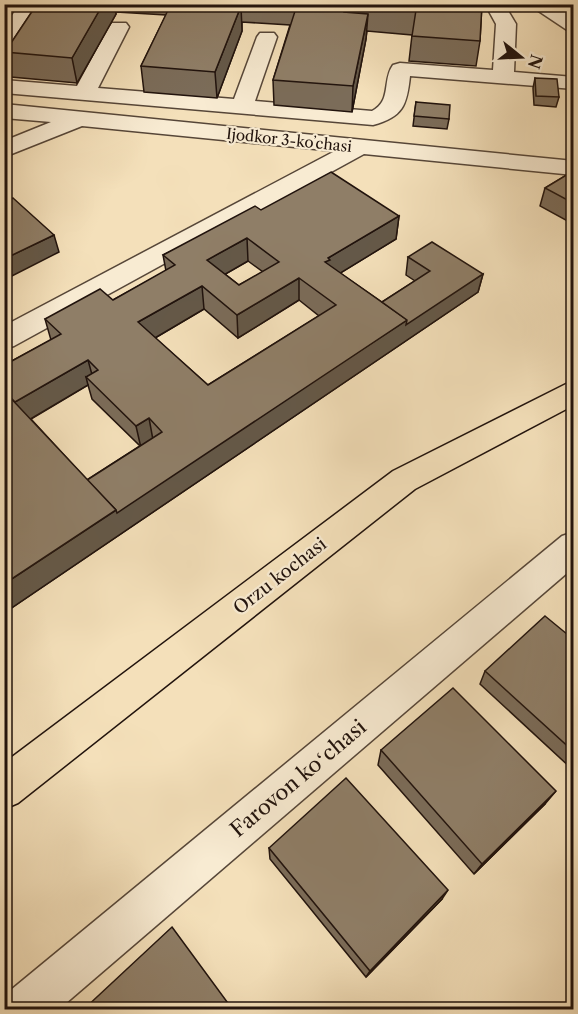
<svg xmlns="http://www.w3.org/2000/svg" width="578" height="1014" font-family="'Libre Caslon Text',serif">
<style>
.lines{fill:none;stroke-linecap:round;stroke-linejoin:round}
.minor-casing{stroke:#564638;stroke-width:3}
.major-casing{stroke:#21130d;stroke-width:3}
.minor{fill:#f8ebd2;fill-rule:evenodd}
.major{fill:#f4e0ba;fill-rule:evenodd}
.wall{fill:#7b6c59;stroke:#21130d;stroke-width:1.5;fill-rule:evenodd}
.shaded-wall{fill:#645848;stroke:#21130d;stroke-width:1.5}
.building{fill:#8f7e67;stroke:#21130d;stroke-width:1.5;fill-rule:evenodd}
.labels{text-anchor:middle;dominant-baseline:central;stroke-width:4.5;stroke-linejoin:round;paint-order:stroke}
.far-street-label{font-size:15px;fill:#21130d;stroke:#f8ebd2}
.street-label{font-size:18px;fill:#21130d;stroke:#f8ebd2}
.near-street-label{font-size:21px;fill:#21130d;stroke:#f8ebd2}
</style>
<rect width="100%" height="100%" fill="#f4e0ba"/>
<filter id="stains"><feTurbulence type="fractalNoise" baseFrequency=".00333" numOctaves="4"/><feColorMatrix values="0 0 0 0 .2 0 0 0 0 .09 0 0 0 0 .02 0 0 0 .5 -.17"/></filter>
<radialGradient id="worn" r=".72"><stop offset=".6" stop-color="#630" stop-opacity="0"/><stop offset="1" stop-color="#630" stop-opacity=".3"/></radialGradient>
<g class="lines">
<defs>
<g id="minor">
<polygon points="20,4 39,4 11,47 4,49 4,27"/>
<path d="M485 4H504L516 24 514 72 574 77V89L410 76C407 105 403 117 373 125L4 93V80L77 86 109 27 112 23H126L129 27 98 88 234 99 257 37 260 33H274L277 37 255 101 372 111C392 101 382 80 393 65L400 63 493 70 496 24Z"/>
<polygon points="528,4 552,4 574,17 574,32 567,30"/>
<polygon points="4,104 574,161 574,175 364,154 14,346 4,349 4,326 335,151 82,126 4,157 4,141 51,122 4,118"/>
<polygon points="574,532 574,567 58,1010 4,1010 6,994 562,536"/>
</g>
<polygon id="major" points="574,380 574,405 415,489 18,803 4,809 4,763 393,471"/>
</defs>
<use href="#minor" class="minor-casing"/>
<use href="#major" class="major-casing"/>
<use href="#minor" class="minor"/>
<use href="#major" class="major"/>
</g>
<g class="wall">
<polygon points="37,4 482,4 480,41 476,66 409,61 412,35 367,31 366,39 352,112 274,105 273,80 290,25 242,22 242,31 217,98 144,92 141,66 166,15 116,12 116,14 77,83 11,77 5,52"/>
<polygon points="535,78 559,97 556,107 534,105 533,88"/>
<polygon points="416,102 449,119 447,129 413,126"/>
<polygon points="573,171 573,224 540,206 545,188"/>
<path d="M261 210 399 216 396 239 340 273 382 302 415 281 406 275 408 257 483 274 478 292 4 613V357L10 362 51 340 45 319 113 300 166 271 163 255ZM248 261 263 272 239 285 225 274ZM299 300 319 316 208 385 155 338 204 309 238 338ZM88 385 92 399 140 446 87 480 31 419Z"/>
<polygon points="573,639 573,770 480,684 485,671"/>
<polygon points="381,750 545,804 474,874 378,765"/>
<polygon points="269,848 442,899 366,977 270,859"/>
</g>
<g class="shaded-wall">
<polygon points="103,4 114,4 116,14 77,83 72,58"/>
<polygon points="241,6 242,31 217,98 215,72"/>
<polygon points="368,14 366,39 352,112 353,86"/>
<polygon points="399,216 396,239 329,280 325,262 328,258"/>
<polygon points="54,235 59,252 4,280 4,259"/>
<polygon points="247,238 248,261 210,283 207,260"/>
<polygon points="483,274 478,292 4,613 4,584 116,510 407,320"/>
<polygon points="299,278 299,300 238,338 237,315"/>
<polygon points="202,286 204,309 143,345 138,322"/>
<polygon points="88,360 94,382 86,377 88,385 22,424 13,403"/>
<polygon points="149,418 153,440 141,448 136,426"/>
<polygon points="556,791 545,804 474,874 482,864"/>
<polygon points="448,890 442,899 366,977 370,971"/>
</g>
<g class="building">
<polygon points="37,4 103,4 72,58 5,52"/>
<polygon points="171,4 221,4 241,6 215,72 141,66"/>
<polygon points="330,4 482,4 480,41 412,36 416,10 346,5 344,12 368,14 353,86 273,80 296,8 328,11"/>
<polygon points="535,78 557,79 559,97 536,96"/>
<polygon points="416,102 450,105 449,119 414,116"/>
<polygon points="573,171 573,203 545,188"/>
<path d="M331 172 399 216 328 258 330 260 325 262 407 320 117 513 116 510 87 480 162 432 149 418 136 426 86 377 98 370 88 360 15 402 4 391V357L10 362 61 334 45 319 100 289 113 300 175 265 163 255 255 206 261 210ZM247 238 279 262 239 285 207 260ZM299 278 336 305 208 385 138 322 202 286 237 315Z"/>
<polygon points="13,198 54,235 4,259 4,202"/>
<polygon points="432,242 483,274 406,325 407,320 382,302 430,271 408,257"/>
<polygon points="4,391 116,510 4,584"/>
<polygon points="545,616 573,639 573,751 485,671"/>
<polygon points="453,688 556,791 482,864 381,750"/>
<polygon points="346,778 448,890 370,971 269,848"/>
<polygon points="172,927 233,1010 83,1010"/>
</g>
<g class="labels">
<g class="far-street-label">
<text transform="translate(289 140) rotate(6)">Ijodkor 3-koʼchasi</text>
</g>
<g class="street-label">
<text transform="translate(280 576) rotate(-38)">Orzu kochasi</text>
</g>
<g class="near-street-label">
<text transform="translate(298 778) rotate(-40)">Farovon koʻchasi</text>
</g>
</g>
<rect width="578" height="1014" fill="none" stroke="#f4e0ba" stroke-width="24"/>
<rect x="6" y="6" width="566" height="1002" fill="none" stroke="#21130d" stroke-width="3"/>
<rect x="12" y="12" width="554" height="990" fill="none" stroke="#21130d" stroke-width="1.5"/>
<g transform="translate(521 57) rotate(108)" stroke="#f8ebd2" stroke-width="4.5" paint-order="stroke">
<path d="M0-4.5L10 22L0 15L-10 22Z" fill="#21130d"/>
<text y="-9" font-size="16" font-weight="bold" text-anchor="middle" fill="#21130d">N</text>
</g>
<rect width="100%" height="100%" filter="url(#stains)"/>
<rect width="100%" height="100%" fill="url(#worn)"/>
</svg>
